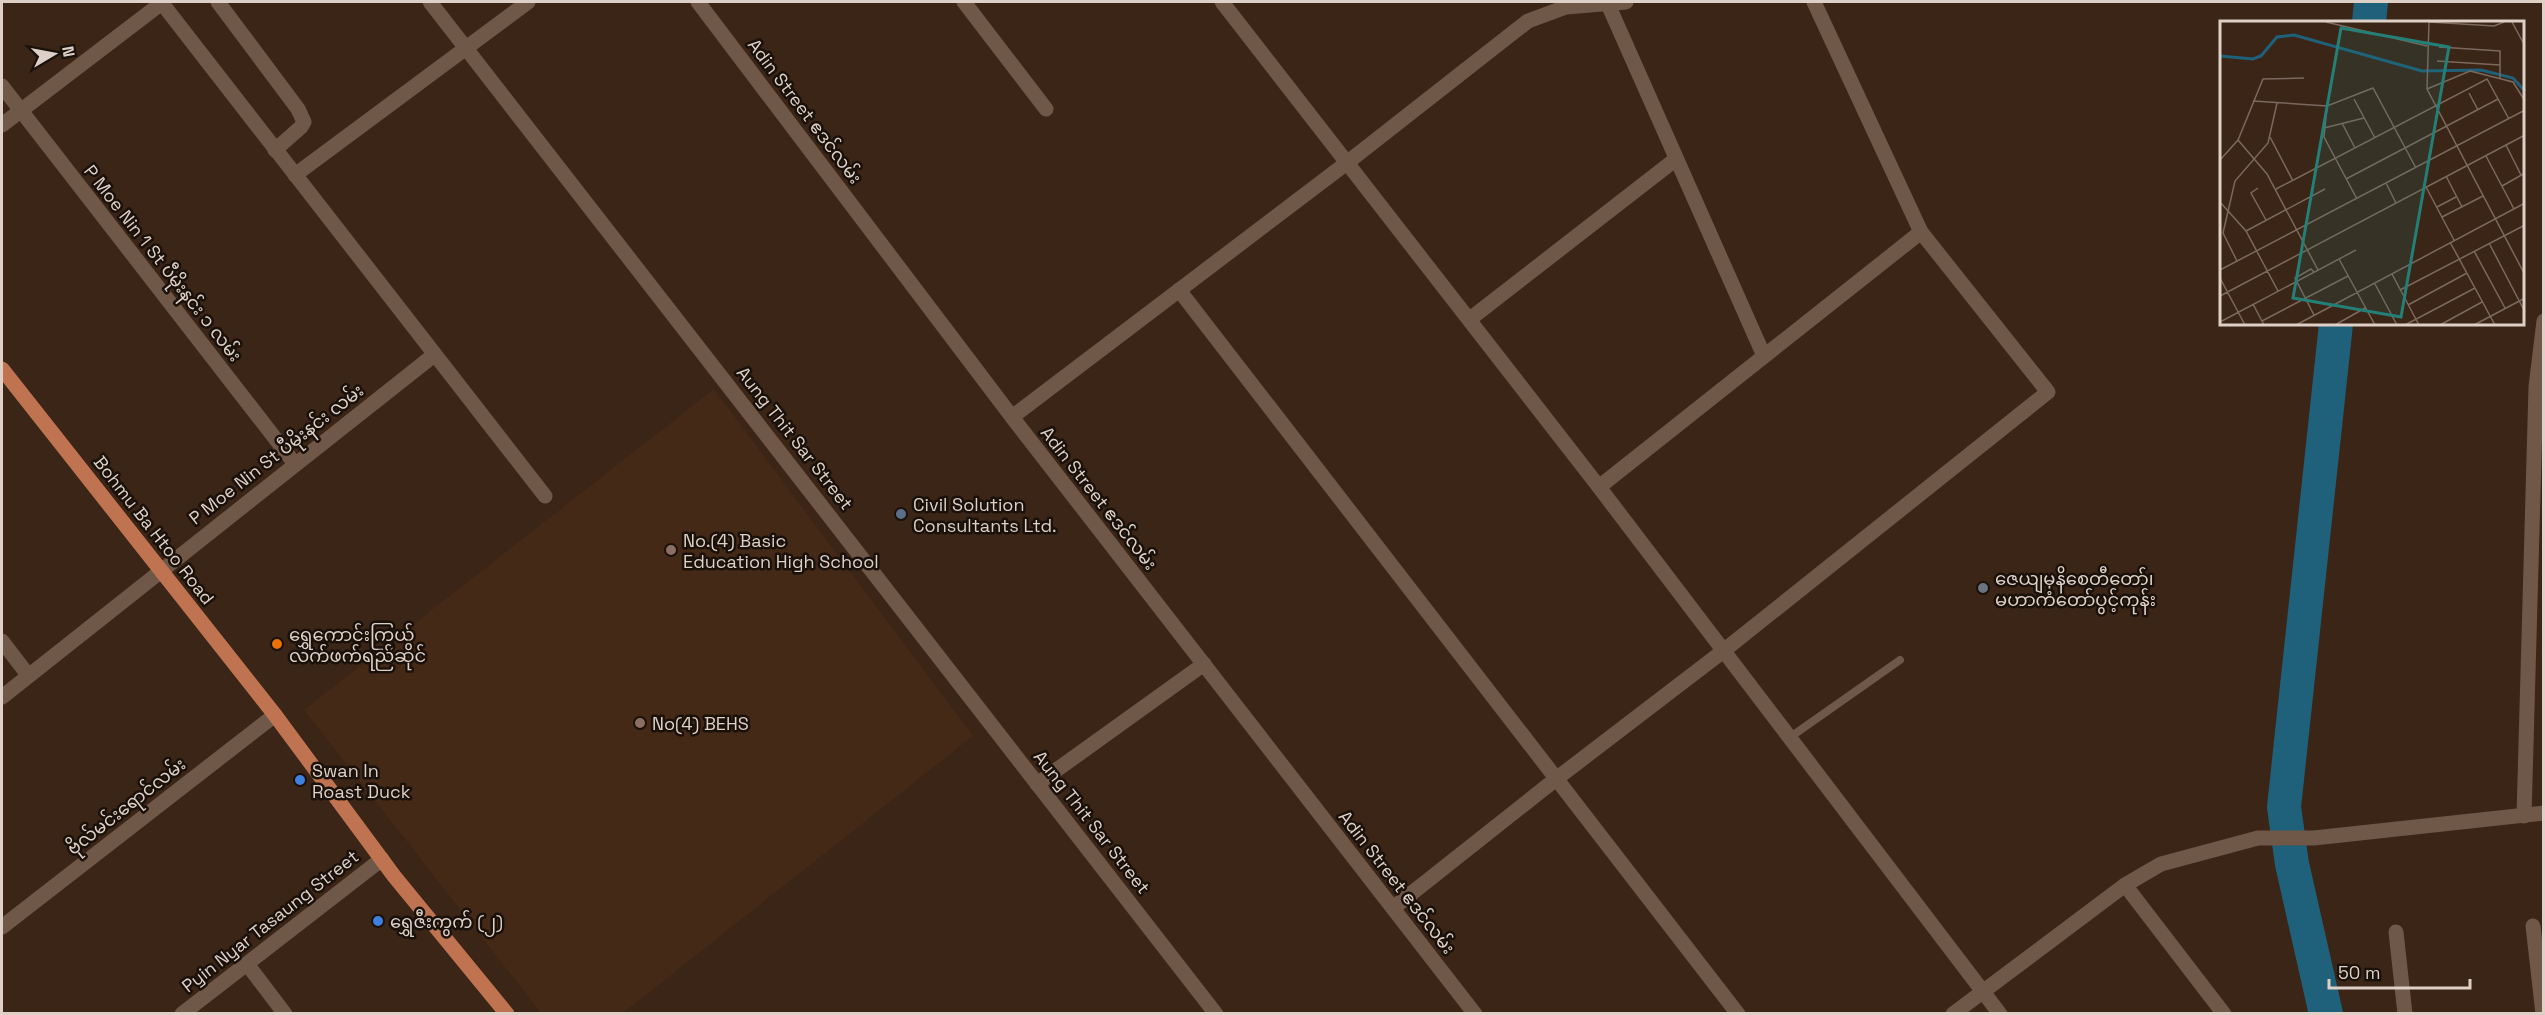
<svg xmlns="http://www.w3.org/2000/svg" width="2545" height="1015" font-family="'Space Grotesk','Noto Sans Myanmar',sans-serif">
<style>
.built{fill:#442917}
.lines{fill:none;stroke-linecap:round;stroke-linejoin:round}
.river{stroke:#1f617a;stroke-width:34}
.service{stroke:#705849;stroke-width:8}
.minor{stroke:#705849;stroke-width:15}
.tertiary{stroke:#705849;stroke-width:15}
.primary{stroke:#c07351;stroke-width:15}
.service-dot{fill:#5c6f8a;stroke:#1a110b;stroke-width:2}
.education-dot{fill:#8d6e63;stroke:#1a110b;stroke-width:2}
.worship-dot{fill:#6b7280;stroke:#1a110b;stroke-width:2}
.food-dot{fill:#e8710a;stroke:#1a110b;stroke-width:2}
.shop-dot{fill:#3f7fe0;stroke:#1a110b;stroke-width:2}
.labels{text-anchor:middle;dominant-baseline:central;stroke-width:5;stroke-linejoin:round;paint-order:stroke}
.street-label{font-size:18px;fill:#ded0c7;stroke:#1a110b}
.poi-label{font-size:18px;fill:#ded0c7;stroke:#1a110b;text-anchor:start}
.inset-river{fill:none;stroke:#1f617a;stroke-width:3}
.inset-road{fill:none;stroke:#7c695d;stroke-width:1.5}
.view{fill:#247f77;fill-opacity:0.15;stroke:#247f77;stroke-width:3}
.inset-edge{fill:none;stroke:#ded0c7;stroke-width:3}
</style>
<rect width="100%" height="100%" fill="#3a2517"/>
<polygon class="built" points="714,389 973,736 623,1013 541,1013 304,710"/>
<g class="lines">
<g class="river">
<polyline points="2369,22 2371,2"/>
<polyline points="2326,1014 2292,864 2284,807 2336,324"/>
</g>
<polyline class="service" points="1789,738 1900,660"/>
<g class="minor">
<polyline points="161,2 545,496"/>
<polyline points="218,2 298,109 304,122 301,127 275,150"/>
<polyline points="430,2 1216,1014"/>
<polyline points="698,2 1012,417 1475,1014"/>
<polyline points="964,2 1046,109"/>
<polyline points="1222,2 1599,487 2000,1014"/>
<polyline points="1607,2 1764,356"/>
<polyline points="2,86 295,464"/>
<polyline points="2,125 163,2"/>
<polyline points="295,175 528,2"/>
<polyline points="1179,290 1738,1014"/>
<polyline points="1470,319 1676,159"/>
<polyline points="1012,417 1348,162 1528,21 1566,7 1626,2"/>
<polyline points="1599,487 1921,232"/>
<polyline points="2,641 28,675"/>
<polyline points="2,697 434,355"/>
<polyline points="1037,784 1204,664"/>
<polyline points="2524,816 2536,387 2544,321"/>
<polyline points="2125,885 2224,1014"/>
<polyline points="1393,908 1556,779 1722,652 2048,392 1921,232 1814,2"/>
<polyline points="2533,926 2543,1014"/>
<polyline points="2396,932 2405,1014"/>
<polyline points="247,964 285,1014"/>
<polyline points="182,1014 382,859"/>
<polyline points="1953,1014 2125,885 2161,864 2258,838 2314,838 2544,813"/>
</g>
<polyline class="tertiary" points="2,927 275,715"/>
<polyline class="primary" points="2,369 275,715 394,876 507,1014"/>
</g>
<circle class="service-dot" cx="901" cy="514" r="6"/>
<g class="education-dot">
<circle cx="671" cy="550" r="6"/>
<circle cx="640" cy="723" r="6"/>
</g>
<circle class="worship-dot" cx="1983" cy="588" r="6"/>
<circle class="food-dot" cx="277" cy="644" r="6"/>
<g class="shop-dot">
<circle cx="300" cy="780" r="6"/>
<circle cx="378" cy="921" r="6"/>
</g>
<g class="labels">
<g class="street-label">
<text transform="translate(805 111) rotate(53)">Adin Street ဧဒင်လမ်း</text>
<text transform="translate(163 263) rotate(52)">P Moe Nin 1 St ပီမိုးနင်း ၁ လမ်း</text>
<text transform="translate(795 438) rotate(52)">Aung Thit Sar Street</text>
<text transform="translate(276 454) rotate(-38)">P Moe Nin St ပီမိုးနင်း လမ်း</text>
<text transform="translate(1099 498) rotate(52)">Adin Street ဧဒင်လမ်း</text>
<text transform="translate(154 530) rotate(52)">Bohmu Ba Htoo Road</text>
<text transform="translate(126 806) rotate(-38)">ဗိုလ်မင်းရောင်လမ်း</text>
<text transform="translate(1092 822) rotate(52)">Aung Thit Sar Street</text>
<text transform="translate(1397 882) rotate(52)">Adin Street ဧဒင်လမ်း</text>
<text transform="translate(270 921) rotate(-38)">Pyin Nyar Tasaung Street</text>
</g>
<g class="poi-label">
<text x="913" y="504">Civil Solution<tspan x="913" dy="21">Consultants Ltd.</tspan></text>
<text x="683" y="540">No.(4) Basic<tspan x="683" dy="21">Education High School</tspan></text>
<text x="1995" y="578">ဇေယျမုနိစေတီတော်၊<tspan x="1995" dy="21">မဟာကံတော်ပွင့်ကုန်း</tspan></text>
<text x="289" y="634">ရွှေကောင်းကြွယ်<tspan x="289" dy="21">လက်ဖက်ရည်ဆိုင်</tspan></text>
<text x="652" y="723">No(4) BEHS</text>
<text x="312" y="770">Swan In<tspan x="312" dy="21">Roast Duck</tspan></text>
<text x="390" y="921">ရွှေဇီးကွက် (၂)</text>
</g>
</g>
<g transform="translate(2220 21)">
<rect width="304" height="304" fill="#3a2517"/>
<path class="inset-river" d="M0 35 33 38 41 35 57 16 74 14 202 50 261 49 293 57 305 70"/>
<path class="inset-road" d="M106 1 207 25M209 1 207 68 305 254M209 1 274 5 284 1M292 1 305 25M219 26 280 30V57M217 40 280 44M207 68 250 50 293 61 305 80M249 72 258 89M134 78 155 117M33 80 107 85 153 67 196 147M107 86 104 116 137 178M122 102 135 127M104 107 144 97M50 116 73 160M18 119 47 153 98 249M286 124 301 154M266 135 294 188M0 139 18 119 43 58 84 57M226 155 242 186M126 158 278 78M166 162 176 182M282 165 305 152M206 166 234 219M38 167 31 172 46 199M56 168 267 58 289 98M0 181 26 210 58 270M217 186 236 176M222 196 263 175M26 210 105 168M230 221 275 304M269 222 305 291M254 230 285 287M119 238 155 304M17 240 3 212 15 160 48 122 57 82M0 249 305 89M172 253 199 304M0 257 25 304M155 263 177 304M180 269 305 204M0 275 305 114M33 283 44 304M188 284 247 252M94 294 75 257 91 248 94 251M42 300 128 255M0 301 136 229M76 304 305 182M115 304 145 287M185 304 255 267M220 304 262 281M254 304 305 277"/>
<path class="view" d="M121 7 229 26 181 296 73 277Z"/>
<rect width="304" height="304" class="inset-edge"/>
</g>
<rect width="2545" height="1015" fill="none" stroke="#ded0c7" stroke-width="6"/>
<g transform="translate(54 54) rotate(80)" stroke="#1a110b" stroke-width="4.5" paint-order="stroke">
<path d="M0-4.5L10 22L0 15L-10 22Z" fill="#ded0c7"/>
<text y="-9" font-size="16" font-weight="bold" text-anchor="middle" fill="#ded0c7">N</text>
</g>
<path d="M2329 979v9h141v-9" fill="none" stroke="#ded0c7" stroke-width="3"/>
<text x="2338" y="979" font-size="18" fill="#ded0c7" stroke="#1a110b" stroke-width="4.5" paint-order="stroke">50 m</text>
</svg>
